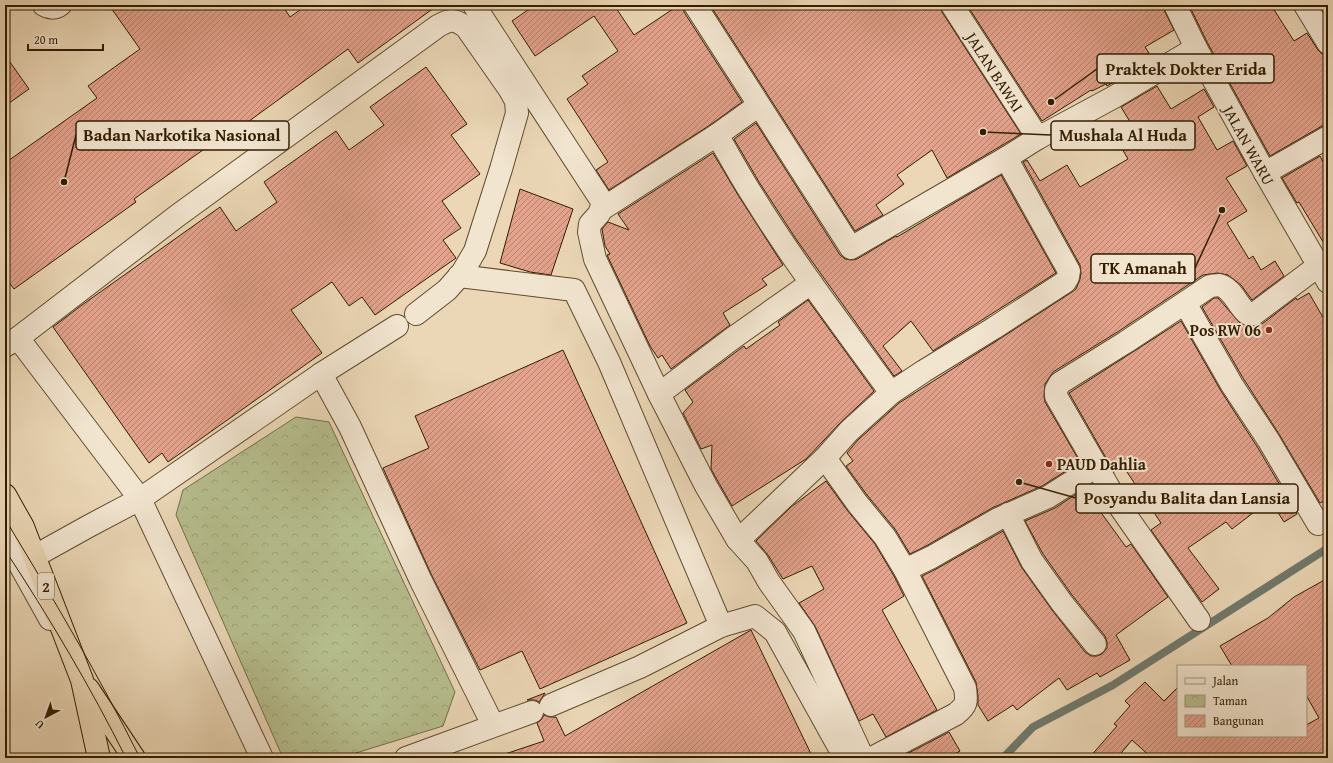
<svg xmlns="http://www.w3.org/2000/svg" width="1333" height="763" font-family="'Gentium Book Plus',serif">
<style>
.park{fill:url(#park-crowns);stroke:#746e47}
.lines{fill:none;stroke-linecap:round;stroke-linejoin:round}
.stream{stroke:#707a6d;stroke-width:8}
.building{fill:url(#building-hatch);stroke:#321d00}
.minor-casing{stroke:#604c2e;stroke-width:24}
.highway-casing{stroke:#321d00;stroke-width:24}
.minor{stroke:#f2e5d0;stroke-width:22}
.highway{stroke:#ebd7b6;stroke-width:22}
.tram{stroke:#321d00;stroke-width:1}
.poi-dot{fill:#8f2418;stroke:#f2e5d0;stroke-width:1.5}
.labels{text-anchor:middle;dominant-baseline:central;stroke-width:4;stroke-linejoin:round;paint-order:stroke}
.shield{fill:#f2e5d0;stroke:#6c593e;stroke-width:1}
.shield-label{font-size:15px;font-weight:bold;fill:#321d00}
.street-label{font-size:16px;fill:#321d00;stroke:#f2e5d0}
.poi-label{font-size:16px;font-weight:bold;fill:#321d00;stroke:#f2e5d0;text-anchor:end}
.leader{fill:none;stroke:#321d00;stroke-width:1.5}
.callout-dot{fill:#321d00;stroke:#f2e5d0;stroke-width:1.5}
.callout{fill:#f2e5d0;stroke:#321d00;stroke-width:1.5}
.callout-label{font-size:17px;text-anchor:middle;font-weight:bold;fill:#321d00}
</style>
<defs>
<pattern id="park-crowns" width="20" height="18" patternUnits="userSpaceOnUse"><rect width="20" height="18" fill="#b6be8e"/><path d="M2 6a3 3 0 1 1 6 0M12 15a3 3 0 1 1 6 0" fill="none" stroke="#9da379"/></pattern>
<pattern id="building-hatch" width="6" height="6" patternUnits="userSpaceOnUse"><rect width="6" height="6" fill="#e3a28c"/><path d="M-1 1l2-2M0 6l6-6M5 7l2-2" fill="none" stroke="#b98370"/></pattern>
</defs>
<rect width="100%" height="100%" fill="#ebd7b6"/>
<filter id="stains"><feTurbulence type="fractalNoise" baseFrequency=".005" numOctaves="4"/><feColorMatrix values="0 0 0 0 .2 0 0 0 0 .09 0 0 0 0 .02 0 0 0 .5 -.17"/></filter>
<radialGradient id="worn" r=".72"><stop offset=".6" stop-color="#630" stop-opacity="0"/><stop offset="1" stop-color="#630" stop-opacity=".3"/></radialGradient>
<polygon class="park" points="296,417 329,422 455,692 443,726 340,758 283,758 176,515 183,490"/>
<g class="lines">
<polyline class="stream" points="1003,758 1033,727 1113,685 1328,548"/>
</g>
<g class="building">
<polygon points="109,5 282,5 290,17 307,5 438,5 358,63 348,49 219,143 217,140 134,199 136,202 14,289 5,277 5,163 97,98 88,86 140,49"/>
<polygon points="535,5 614,5 634,35 679,5 683,5 684,12 742,102 710,125 609,190 596,170 608,162 567,99 588,84 582,76 618,51 594,16 535,56 512,21"/>
<polygon points="710,5 940,5 942,12 1021,134 947,178 932,150 897,175 904,184 876,205 883,215 855,231"/>
<polygon points="967,5 1163,5 1164,10 1174,30 1145,47 1149,53 1140,59 1143,65 1107,86 1106,84 1092,91 1091,90 1042,121"/>
<polygon points="1189,5 1271,5 1294,41 1307,33 1318,50 1322,54 1328,55 1328,125 1322,126 1270,156 1207,42"/>
<polygon points="5,55 29,89 5,106"/>
<polygon points="426,67 467,124 451,135 480,174 442,201 461,228 443,240 456,258 375,315 362,297 349,306 332,282 291,310 322,353 168,462 162,453 149,463 53,327 82,305 220,207 236,231 277,202 264,182 336,131 349,150 384,125 370,107"/>
<polygon points="1157,86 1171,109 1204,89 1214,107 1198,117 1217,150 1233,141 1247,166 1226,178 1247,211 1227,223 1249,259 1253,256 1261,270 1275,261 1284,276 1252,300 1241,285 1228,275 1218,273 1203,275 1119,331 1053,372 1045,384 1044,396 1045,402 1080,462 1042,486 992,508 926,546 910,554 895,529 867,495 846,466 853,461 847,453 858,440 899,403 1001,338 1072,292 1076,289 1080,279 1081,273 1080,265 1023,162 1027,160 1040,181 1067,165 1080,187 1128,159 1114,135 1132,125 1121,107"/>
<polygon points="756,123 840,255 845,259 852,260 857,259 896,236 897,237 1001,175 1056,273 933,351 911,321 883,346 902,371 894,376 796,239 759,182 734,139"/>
<polygon points="713,153 738,195 783,265 762,279 767,285 723,313 730,325 671,369 662,355 658,358 650,346 607,255 610,254 605,246 602,229 608,222 629,230 618,214"/>
<polygon points="1320,156 1328,171 1328,250 1299,202 1297,203 1282,178"/>
<polygon points="520,189 573,209 551,275 530,272 500,263"/>
<polygon points="1309,293 1328,326 1328,499 1320,503 1279,434 1243,378 1202,307 1214,298 1218,298 1240,323 1247,326 1254,326 1262,324 1296,298 1297,300"/>
<polygon points="808,300 874,391 841,422 806,459 732,506 711,469 712,445 701,449 683,413 693,402 685,390 744,346 746,349 780,325 778,322"/>
<polygon points="1181,321 1221,391 1258,448 1297,514 1284,522 1270,500 1232,529 1226,522 1188,548 1219,589 1202,602 1151,530 1161,523 1123,466 1114,472 1069,393"/>
<polygon points="563,350 687,623 540,689 522,651 480,670 432,576 383,468 429,448 415,416"/>
<polygon points="826,481 847,510 875,544 894,576 904,596 882,610 937,710 886,737 873,714 859,721 815,626 799,603 824,589 812,566 783,579 768,555 756,541 791,507"/>
<polygon points="1092,484 1085,488 1096,502 1094,503 1126,547 1131,544 1168,597 1116,635 1130,660 1100,677 1097,673 1067,690 1059,678 1017,710 1013,705 988,721 978,705 978,696 976,682 922,576 938,568 1003,531 1022,568 1052,610 1085,652 1091,656 1097,656 1102,654 1107,648 1107,642 1105,636 1072,595 1043,554 1025,521 1055,508"/>
<polygon points="1328,578 1328,758 1152,758 1132,740 1117,758 1089,758 1117,726 1114,724 1130,706 1125,701 1145,682 1164,701 1178,687 1178,736 1306,736 1306,725 1319,718 1306,695 1306,666 1232,666 1220,646 1268,618 1294,597"/>
<polygon points="751,630 813,758 506,758 505,754 544,741 537,723 541,720 544,715 550,717 556,717 565,736"/>
<polygon points="545,693 539,702 535,700 527,700"/>
<polygon points="949,732 960,751 948,758 899,758"/>
</g>
<g class="lines">
<defs>
<g id="minor">
<path d="M44 5C49 8 55 9 60 5"/>
<polyline points="474,5 603,203 599,214 590,224 589,232 595,259 659,394 733,338 811,283"/>
<polyline points="695,5 851,248 1006,158 1038,138 1114,97 1196,48"/>
<polyline points="952,5 1038,138"/>
<polyline points="1175,5 1196,48 1265,173 1328,282"/>
<polyline points="1305,5 1328,43"/>
<path d="M717 135C729 155 740 176 753 196 795 264 844 328 891 393"/>
<polyline points="1265,173 1328,137"/>
<polyline points="602,209 717,135 759,105"/>
<polyline points="459,276 574,290 609,362 721,626"/>
<polyline points="1185,303 1232,385 1269,441 1318,524"/>
<polyline points="18,338 140,499 262,758"/>
<path d="M5 346 18 338 177 216 438 26C451 19 454 19 466 27L510 90 516 101 517 113 501 169 475 251 462 273 447 290 416 314"/>
<polyline points="321,374 350,427 421,581 493,725"/>
<polyline points="659,394 706,486 737,539 744,535 825,458 849,431 891,393 924,371 994,328 1065,282 1068,277 1069,271 1006,158"/>
<path d="M825 458 857 503 885 537 905 570 965 688C967 702 967 705 956 714L872 758"/>
<polyline points="1008,514 1032,561 1062,603 1095,644"/>
<polyline points="5,538 50,619"/>
<polyline points="737,539 757,561 769,582 804,631 863,758"/>
<polyline points="35,556 89,526 140,499 321,374 397,326"/>
<polyline points="905,570 932,557 998,519 1048,497 1097,466"/>
<path d="M1199 620 1120 507 1056 396V390L1060 383 1126 342 1210 286C1212 286 1217 285 1219 285 1233 288 1238 307 1248 314H1254L1318 266"/>
<polyline points="551,705 640,667 721,626 755,616 775,632 845,758"/>
<polyline points="406,758 532,712"/>
</g>
<g id="highway">
<polyline points="5,495 23,527 82,680 99,758"/>
<polyline points="88,689 134,758"/>
</g>
</defs>
<use href="#minor" class="minor-casing"/>
<use href="#highway" class="highway-casing"/>
<use href="#minor" class="minor"/>
<use href="#highway" class="highway"/>
<g class="tram">
<path d="M5 519C53 598 99 676 140 758"/>
<path d="M5 550C49 617 90 686 126 758"/>
</g>
</g>
<g class="poi-dot">
<circle cx="1269" cy="330" r="4"/>
<circle cx="1049" cy="464" r="4"/>
</g>
<g class="labels">
<rect class="shield" x="38" y="573" width="16" height="26" rx="3"/>
<g class="shield-label">
<text x="46" y="586">2</text>
</g>
<g class="street-label">
<text transform="translate(995 72) rotate(57)">JALAN BAWAI</text>
<text transform="translate(1249 145) rotate(61)">JALAN WARU</text>
</g>
<g class="poi-label">
<text x="1261" y="330">Pos RW 06</text>
<text x="1057" y="464" text-anchor="start">PAUD Dahlia</text>
</g>
</g>
<path class="leader" d="M1051 102L1097 69M983 132L1051 135M64 182L76 135M1222 210L1195 268M1019 482L1076 498"/>
<g class="callout-dot">
<circle cx="1051" cy="102" r="4"/>
<circle cx="983" cy="132" r="4"/>
<circle cx="64" cy="182" r="4"/>
<circle cx="1222" cy="210" r="4"/>
<circle cx="1019" cy="482" r="4"/>
</g>
<g class="callout">
<rect x="1097" y="54" width="177" height="29" rx="4"/>
<rect x="1051" y="121" width="144" height="29" rx="4"/>
<rect x="76" y="121" width="213" height="29" rx="4"/>
<rect x="1091" y="254" width="104" height="29" rx="4"/>
<rect x="1076" y="484" width="222" height="29" rx="4"/>
</g>
<g class="callout-label">
<text x="1186" y="75">Praktek Dokter Erida</text>
<text x="1123" y="141">Mushala Al Huda</text>
<text x="182" y="141">Badan Narkotika Nasional</text>
<text x="1143" y="274">TK Amanah</text>
<text x="1187" y="504">Posyandu Balita dan Lansia</text>
</g>
<rect width="1333" height="763" fill="none" stroke="#ebd7b6" stroke-width="20"/>
<rect x="6" y="6" width="1321" height="751" fill="none" stroke="#321d00" stroke-width="2"/>
<rect x="10" y="10" width="1313" height="743" fill="none" stroke="#321d00"/>
<rect x="1177" y="665" width="130" height="72" fill="#f2e5d0" stroke="#a5957d"/>
<rect x="1185" y="678" width="20" height="6" fill="#f2e5d0" stroke="#a5957d"/>
<text x="1213" y="685" font-size="12" fill="#321d00">Jalan</text>
<rect x="1185" y="695" width="20" height="12" fill="url(#park-crowns)" stroke="#a5957d"/>
<text x="1213" y="705" font-size="12" fill="#321d00">Taman</text>
<rect x="1185" y="715" width="20" height="12" fill="url(#building-hatch)" stroke="#a5957d"/>
<text x="1213" y="725" font-size="12" fill="#321d00">Bangunan</text>
<g transform="translate(46 717) rotate(221)" stroke="#f2e5d0" stroke-width="3" paint-order="stroke">
<path d="M0-3L7 15L0 10L-7 15Z" fill="#321d00"/>
<text y="-6" font-size="11" font-weight="bold" text-anchor="middle" fill="#321d00">U</text>
</g>
<path d="M28 44v6h75v-6" fill="none" stroke="#321d00" stroke-width="2"/>
<text x="34" y="44" font-size="12" fill="#321d00" stroke="#f2e5d0" stroke-width="3" paint-order="stroke">20 m</text>
<rect width="100%" height="100%" filter="url(#stains)"/>
<rect width="100%" height="100%" fill="url(#worn)"/>
</svg>
